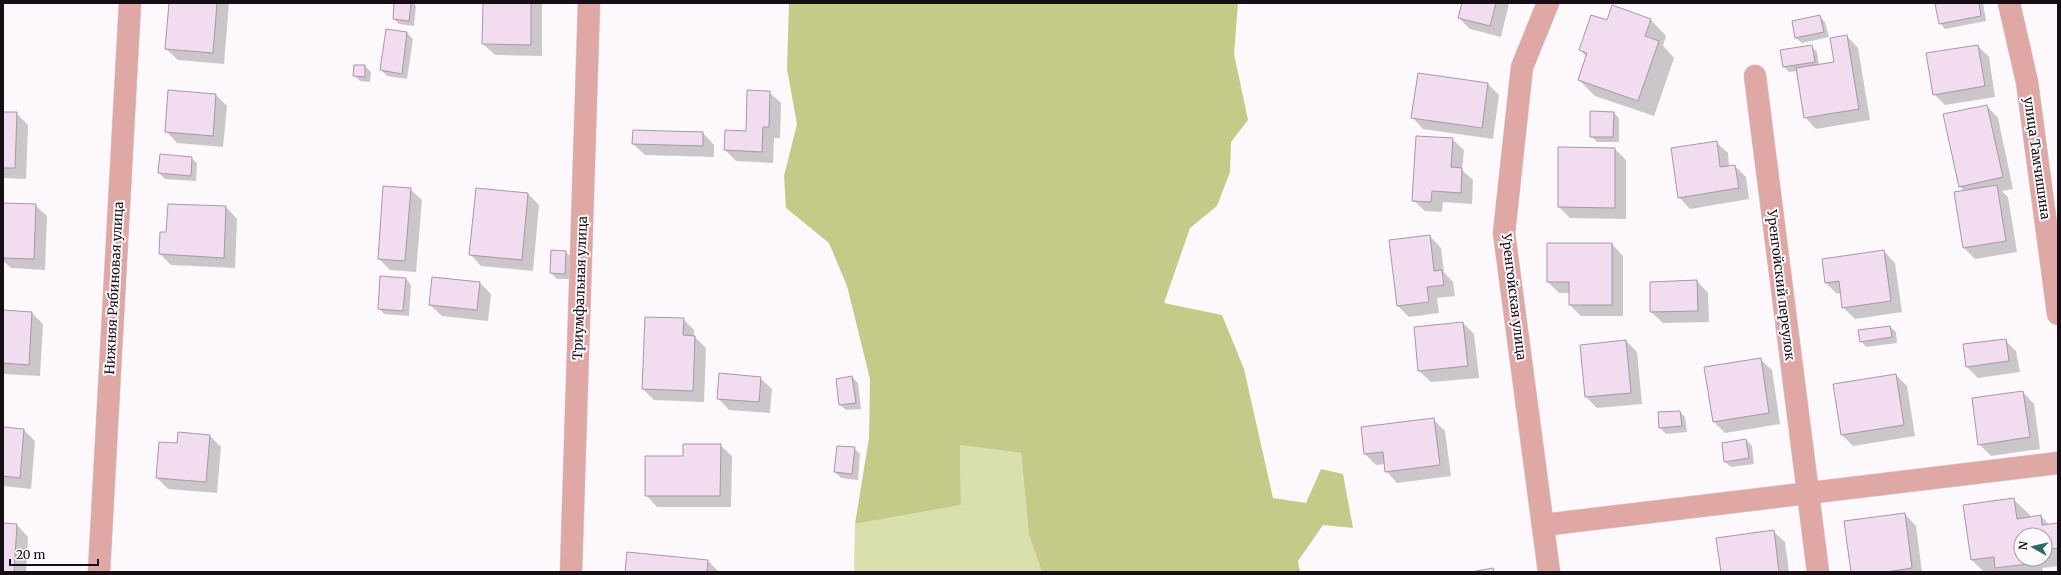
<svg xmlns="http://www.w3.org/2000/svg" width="2061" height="575" font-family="Merriweather,serif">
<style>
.green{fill:#dadfae}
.forest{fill:#c5ca89}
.shadow{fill:#0003;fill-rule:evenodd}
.building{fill:#f1dcf0;stroke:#aa96a8}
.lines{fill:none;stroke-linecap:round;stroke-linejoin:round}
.street-casing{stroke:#d8d3d7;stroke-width:23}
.street{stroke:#dfa8a5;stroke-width:22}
.labels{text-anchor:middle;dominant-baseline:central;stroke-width:4;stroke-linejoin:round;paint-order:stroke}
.street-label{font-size:13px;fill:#150e14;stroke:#fdf8fc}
</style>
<rect width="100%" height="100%" fill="#fdf8fc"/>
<polygon class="green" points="960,445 1021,453 1029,535 1042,572 854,572 855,524 961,505"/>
<polygon class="forest" points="789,3 1238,3 1234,54 1248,120 1231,142 1230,172 1217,206 1190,228 1164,303 1222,315 1244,369 1273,498 1306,503 1321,469 1343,474 1353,528 1323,525 1298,561 1300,572 1042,572 1029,535 1021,453 960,445 961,505 855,524 869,438 870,379 847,286 829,243 786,208 784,176 797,124 787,69"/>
<g class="shadow">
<polygon points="170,3 229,3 224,64 178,60 166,49"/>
<polygon points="395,3 413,3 416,6 414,26 399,24 394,19"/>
<polygon points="484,3 542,3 542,56 495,55 483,44"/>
<polygon points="1463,3 1509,3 1501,37 1470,29 1459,18"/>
<polygon points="1948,3 1983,3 1986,21 1945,29 1940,23"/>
<polygon points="1819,16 1825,22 1829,37 1802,43 1796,38"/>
<polygon points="1651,20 1666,36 1663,46 1674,58 1654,116 1595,96 1579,80 1587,57 1580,50 1608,22"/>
<polygon points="386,30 407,33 413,39 407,79 387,76 381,70"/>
<polygon points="1847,36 1858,48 1870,120 1816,129 1805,117 1798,71 1789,72 1784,67 1811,46 1817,52 1819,65 1835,63"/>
<polygon points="1978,46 1989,57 1995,97 1945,105 1934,94"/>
<polygon points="365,66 371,72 370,82 360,81 354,75"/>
<polygon points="1419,74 1488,84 1499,95 1493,139 1423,129 1412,117"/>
<polygon points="769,92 781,103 780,138 774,138 773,163 736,161 725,150 747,132"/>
<polygon points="216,95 227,106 223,147 177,143 166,131"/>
<polygon points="1987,106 1998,118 2013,189 2002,191 2008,197 2017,252 1975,259 1964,248 1964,191 1960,186"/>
<polygon points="3,113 16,113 28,125 26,179 3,178"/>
<polygon points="1614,113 1619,118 1619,142 1597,142 1591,136"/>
<polygon points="703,133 714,145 714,157 645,155 633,144"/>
<polygon points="1452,139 1464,150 1462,170 1473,180 1472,204 1443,202 1442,212 1425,211 1413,200"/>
<polygon points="1716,142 1728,153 1729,167 1735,166 1746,177 1749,199 1690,209 1679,197"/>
<polygon points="1615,149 1626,160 1626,219 1570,218 1559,207"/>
<polygon points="191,158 197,163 196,181 165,179 159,173"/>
<polygon points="410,189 422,200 416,272 390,270 379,259"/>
<polygon points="528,194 539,205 533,271 481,266 470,254"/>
<polygon points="3,204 35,205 47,216 45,270 11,268 3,261"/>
<polygon points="226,207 237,219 235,268 171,265 160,254 167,233"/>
<polygon points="1430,236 1441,248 1444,272 1453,282 1455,296 1437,298 1439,313 1409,317 1398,306"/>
<polygon points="1612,244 1623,256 1623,316 1581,316 1570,305 1570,293 1559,293 1548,282"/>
<polygon points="1884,251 1895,263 1902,312 1855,319 1843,307 1841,293 1837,294 1826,283"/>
<polygon points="566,252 571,257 571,279 557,279 551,273"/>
<polygon points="406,279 411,285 409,316 384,314 379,308"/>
<polygon points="1697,281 1708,293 1709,322 1663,323 1651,312 1651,283"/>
<polygon points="480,283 491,294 488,321 442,316 430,305"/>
<polygon points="3,311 32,313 43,324 40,376 3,374"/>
<polygon points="683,319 694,330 694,336 706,348 704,402 654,400 643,389"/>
<polygon points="1463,323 1474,334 1479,378 1431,382 1419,371 1415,328"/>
<polygon points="1890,327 1896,332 1897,343 1866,347 1861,341"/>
<polygon points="2005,340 2016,351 2020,372 1978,378 1967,367"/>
<polygon points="1626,341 1637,352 1642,404 1597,408 1586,397"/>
<polygon points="1760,359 1772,370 1780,424 1725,433 1714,422"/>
<polygon points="1896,375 1907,386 1915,436 1853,446 1842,435"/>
<polygon points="852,377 858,383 861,409 846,410 840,405"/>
<polygon points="760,378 772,389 770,413 729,410 718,398"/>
<polygon points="2023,392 2034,404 2040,449 1991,456 1979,444"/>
<polygon points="1680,412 1685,417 1687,432 1666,434 1660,428"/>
<polygon points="1434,420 1445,431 1451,476 1397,483 1386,471 1385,464 1376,465 1365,454"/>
<polygon points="3,428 24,430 35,441 31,489 3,486"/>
<polygon points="210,436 221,447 217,493 168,489 157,478"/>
<polygon points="1746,440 1752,446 1754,464 1731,467 1725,462"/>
<polygon points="720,445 732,456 731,507 657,507 646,495"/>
<polygon points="854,448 860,454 858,480 841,478 835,472"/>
<path d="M2014 500 2030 515V518L2041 516 2049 525 2058 524V566L2042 568 2043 572H1984L1972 560 1964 506ZM2021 535H2045V559H2021Z"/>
<polygon points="1905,514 1916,526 1922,572 1852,572"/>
<polygon points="3,524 17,525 28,537 26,572 3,572"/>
<polygon points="1773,531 1785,542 1789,572 1722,572"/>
<polygon points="628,553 708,561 719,572 626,572"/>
</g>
<g class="building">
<polygon points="169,3 217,3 213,53 165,49"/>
<polygon points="394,3 411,3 409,21 393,19"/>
<polygon points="483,3 531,3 531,45 482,44"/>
<polygon points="1462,3 1496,3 1490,26 1458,18"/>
<polygon points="1943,3 1979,3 1981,16 1939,24 1935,4"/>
<polygon points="1612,5 1651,19 1645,36 1659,41 1638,101 1578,80 1587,53 1579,50 1591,15 1607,20"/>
<polygon points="1820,15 1824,32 1795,38 1792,21"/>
<polygon points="386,29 407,32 402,74 380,70"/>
<polygon points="1847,35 1859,109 1804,118 1796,68 1834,62 1830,38"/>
<polygon points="1812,45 1815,62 1783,67 1780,50"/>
<polygon points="1978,45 1985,86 1933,95 1926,53"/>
<polygon points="354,65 365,65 365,77 353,76"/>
<polygon points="1418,73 1488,83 1482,128 1411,118"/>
<polygon points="168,90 216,94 213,136 165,132"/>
<polygon points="747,90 770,91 769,127 763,127 762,152 724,150 725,130 746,131"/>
<polygon points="1987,105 2003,177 1959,187 1943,114"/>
<polygon points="1590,111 1614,112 1613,137 1590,137"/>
<polygon points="3,112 17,112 15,168 3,168"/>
<polygon points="633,130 703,132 703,146 632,144"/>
<polygon points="1416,136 1453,138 1451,167 1462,168 1461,193 1432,191 1431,202 1412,201"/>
<polygon points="1717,141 1720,167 1735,165 1739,188 1678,198 1671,148"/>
<polygon points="1558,147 1615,148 1615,208 1558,207"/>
<polygon points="160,154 192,157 191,176 158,173"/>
<polygon points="1997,185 2006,241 1963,248 1954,192"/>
<polygon points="383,186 411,188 405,261 378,259"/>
<polygon points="476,188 528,193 522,260 469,255"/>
<polygon points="3,203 36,204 34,259 3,258"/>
<polygon points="168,204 226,206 224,258 159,254 160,232 166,232"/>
<polygon points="1430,235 1434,271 1442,270 1444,285 1427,287 1429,302 1397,306 1389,240"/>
<polygon points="1547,243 1612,243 1612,305 1569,305 1569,282 1547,282"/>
<polygon points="551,250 566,251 565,274 550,273"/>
<polygon points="1884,250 1891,301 1842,308 1839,281 1825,283 1822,259"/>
<polygon points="380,276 406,278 403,311 378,309"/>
<polygon points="432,277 480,282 477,310 429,305"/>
<polygon points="1697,280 1698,311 1650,312 1650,282"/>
<polygon points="3,310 32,312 29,365 3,363"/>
<polygon points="645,317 684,318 683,335 695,336 693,391 642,389"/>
<polygon points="1463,322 1468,366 1418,371 1414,327"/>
<polygon points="1890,326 1892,337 1860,342 1858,330"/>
<polygon points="2006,339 2009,361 1966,367 1963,344"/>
<polygon points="1626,340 1631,393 1585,397 1580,345"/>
<polygon points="1761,358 1769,413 1713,422 1704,367"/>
<polygon points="719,373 761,377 759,402 717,399"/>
<polygon points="1896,374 1904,425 1841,435 1833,384"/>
<polygon points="852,376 856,403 839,405 836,379"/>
<polygon points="2023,391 2030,437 1978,445 1972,398"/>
<polygon points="1680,411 1682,426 1659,428 1658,412"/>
<polygon points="1434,418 1440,465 1385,472 1383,452 1364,454 1361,427"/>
<polygon points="3,427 24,429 20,478 3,476"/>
<polygon points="178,432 210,435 206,482 156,478 159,442 177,443"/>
<polygon points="1746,439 1749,458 1724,462 1722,443"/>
<polygon points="683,444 721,444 720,496 645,496 645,456 683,456"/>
<polygon points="837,446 855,447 852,474 834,472"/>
<polygon points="2014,498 2017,519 2041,515 2042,525 2058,523 2058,548 2045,550 2045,535 2021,535 2021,559 2028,559 2028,564 1995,568 1994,557 1971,560 1963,505"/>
<polygon points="1905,513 1912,568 1886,572 1851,572 1844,521"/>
<polygon points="3,523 17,524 14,572 3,572"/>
<polygon points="1774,530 1779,572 1721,572 1716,538"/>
<polygon points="627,552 708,560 707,572 625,572"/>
<polygon points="1493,568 1494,572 1471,572"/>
</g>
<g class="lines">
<defs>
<g id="street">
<polyline points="1548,3 1522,67 1504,233 1549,572"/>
<polyline points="2009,3 2027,82 2058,314"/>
<polyline points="1755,76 1818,572"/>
<polyline points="1543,525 2058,463"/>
<polyline points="99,572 130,3"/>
<polyline points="571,572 589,3"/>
</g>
</defs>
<use href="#street" class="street-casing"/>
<use href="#street" class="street"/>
</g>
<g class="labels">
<g class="street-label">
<text transform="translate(2037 158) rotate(82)">улица Тамчишина</text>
<text transform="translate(1781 285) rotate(83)">Уренгойский переулок</text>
<text transform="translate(114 288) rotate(-87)">Нижняя Рябиновая улица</text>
<text transform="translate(580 288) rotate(-88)">Триумфальная улица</text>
<text transform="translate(1514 297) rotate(83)">Уренгойская улица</text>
</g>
</g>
<rect width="2061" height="575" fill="none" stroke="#150e14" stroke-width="8"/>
<g transform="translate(2033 547) rotate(278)"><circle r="19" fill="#fdf8fc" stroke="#a09a9f"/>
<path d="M0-3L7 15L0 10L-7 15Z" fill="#256d63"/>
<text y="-6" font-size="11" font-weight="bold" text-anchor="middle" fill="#150e14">N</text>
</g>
<path d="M10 559v6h88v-6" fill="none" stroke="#150e14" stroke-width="2"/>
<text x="16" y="559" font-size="12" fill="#150e14" stroke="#fdf8fc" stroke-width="3" paint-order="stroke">20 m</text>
</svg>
